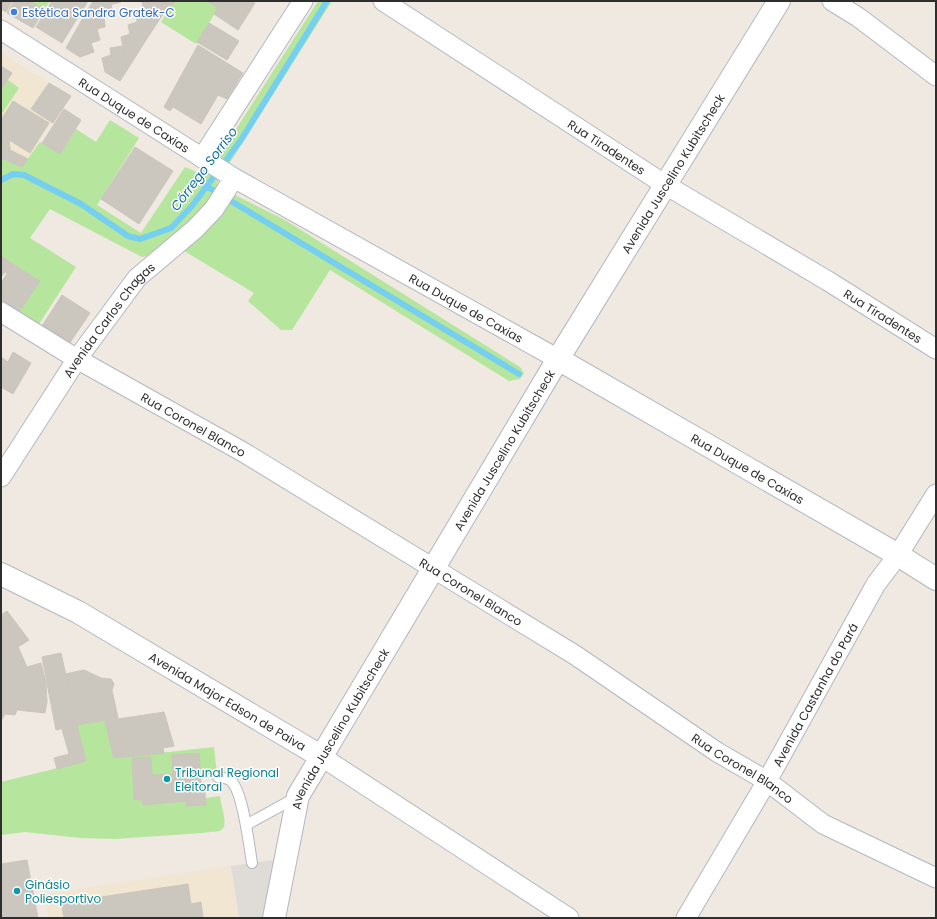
<svg xmlns="http://www.w3.org/2000/svg" width="937" height="919" font-family="Poppins,sans-serif">
<style>
.education{fill:#f0e6d1}
.green{fill:#b6e59e}
.plaza{fill:#dfdcd8}
.lines{fill:none;stroke-linecap:round;stroke-linejoin:round}
.stream{stroke:#75cff0;stroke-width:6}
.building{fill:#cbc7bf;stroke:#cbc5ba}
.service-casing{stroke:#b4b7c1;stroke-width:12}
.minor-casing{stroke:#b4b7c1;stroke-width:21}
.tertiary-casing{stroke:#b4b7c1;stroke-width:24}
.service{stroke:#fff;stroke-width:10}
.minor{stroke:#fff;stroke-width:19}
.tertiary{stroke:#fff;stroke-width:22}
.shop-dot{fill:#3f7fe0;stroke:#fff;stroke-width:1.5}
.culture-dot{fill:#0f9aa8;stroke:#fff;stroke-width:1.5}
.labels{text-anchor:middle;dominant-baseline:central;stroke-width:3;stroke-linejoin:round;paint-order:stroke}
.shop-label{font-size:12px;fill:#366cbe;stroke:#fff;text-anchor:start}
.street-label{font-size:12px;fill:#2e2e2e;stroke:#fff}
.culture-label{font-size:12px;fill:#0d838f;stroke:#fff;text-anchor:start}
.water-label{font-size:13px;font-style:italic;fill:#0d6fa3;stroke:#fff}
</style>
<rect width="100%" height="100%" fill="#efe9e1"/>
<g class="education">
<polygon points="1,53 71,96 22,167 1,158"/>
<polygon points="231,866 238,918 49,918 44,894"/>
</g>
<g class="green">
<polygon points="30,1 50,1 44,10"/>
<polygon points="175,1 207,1 218,8 196,44 161,22"/>
<polygon points="318,1 332,1 217,183 219,187 197,217 152,255 142,257 50,209 30,238 76,267 39,324 19,312 40,281 1,256 1,158 22,167 40,142 60,154 76,129 96,142 110,120 139,138 97,205 141,233 185,167 206,176"/>
<polygon points="8,80 19,88 1,115 1,90"/>
<polygon points="233,194 285,220 520,367 524,373 520,379 509,381 330,270 292,330 281,330 248,301 254,293 181,249"/>
<path d="M105 720 114 758 214 747 217 774 200 775 199 753 172 755 173 774 152 775 151 757 132 758 134 800 142 799 143 805 186 801 187 806 206 805V798L220 796C221 808 226 815 224 827L220 831 202 833 115 839 80 838 25 832 1 835V782L86 761 77 725Z"/>
</g>
<polygon class="plaza" points="286,858 274,918 239,918 231,866"/>
<g class="lines">
<g class="stream">
<polyline points="1,180 13,174 24,175 81,204 128,236 140,239 171,228 192,206 241,140 327,1"/>
<polyline points="206,186 519,374"/>
</g>
</g>
<g class="building">
<polygon points="1,1 12,1 6,12 1,9"/>
<polygon points="14,1 30,1 44,10 33,28 7,13"/>
<polygon points="52,1 88,1 62,43 36,27"/>
<polygon points="93,1 121,1 121,2 95,9 90,6"/>
<polygon points="142,1 161,1 169,5 146,40 141,38 135,12 143,9"/>
<polygon points="161,1 175,1 171,7"/>
<polygon points="207,1 251,1 255,3 238,30 214,14 218,8"/>
<polygon points="111,5 113,14 104,17 105,27 80,33 76,30 90,6 95,9"/>
<polygon points="137,22 141,38 146,40 131,64 126,61 121,37 130,34 128,25"/>
<polygon points="209,23 239,41 227,60 197,42"/>
<polygon points="97,29 100,40 91,43 94,52 80,57 66,48 76,30 80,33"/>
<polygon points="198,45 243,73 227,99 218,95 201,124 173,107 170,111 164,107"/>
<polygon points="123,46 126,61 131,64 120,81 105,72 102,58 111,55 110,48"/>
<polygon points="1,66 12,73 1,90"/>
<polygon points="49,83 71,96 53,123 31,109"/>
<polygon points="13,101 49,123 30,153 1,135 1,120"/>
<polygon points="64,109 81,120 60,154 42,143"/>
<polygon points="1,135 9,140 10,150 28,159 22,167 1,158 1,147 3,147"/>
<polygon points="135,147 173,171 139,224 101,199"/>
<polygon points="1,256 13,264 7,273 5,272 1,277"/>
<polygon points="13,264 40,281 19,312 1,300 1,283"/>
<polygon points="62,295 90,313 69,344 42,326"/>
<polygon points="13,352 31,363 13,394 1,387 1,357 8,362"/>
<polygon points="7,611 29,640 18,647 27,667 41,663 46,683 47,702 45,713 17,710 15,715 5,714 1,721 1,615"/>
<polygon points="61,653 77,725 56,730 42,657"/>
<polygon points="84,670 101,678 111,679 114,684 112,690 118,718 77,725 65,674"/>
<polygon points="164,712 174,746 163,748 164,753 114,758 105,721"/>
<polygon points="77,725 86,761 57,769 54,758 69,754 62,729"/>
<polygon points="199,753 201,783 204,783 206,805 186,806 186,801 143,805 142,799 134,800 132,758 151,757 152,775 173,774 172,755"/>
<polygon points="27,860 38,918 1,918 1,864"/>
<polygon points="188,884 191,904 201,902 203,918 64,918 61,903"/>
</g>
<g class="lines">
<defs>
<g id="service">
<path d="M218 777C221 778 227 778 230 780 243 789 249 846 252 863"/>
<polyline points="246,825 297,797"/>
</g>
<g id="minor">
<path id="s1" d="M383 1 664 184 828 281 936 349"/>
<polyline points="832,1 858,17 936,76"/>
<path id="s2" d="M1 30 234 178 558 359"/>
<polyline points="202,158 303,1"/>
<path id="s3" d="M1 312 77 359 243 452 575 655 717 752 767 781 823 824 936 878"/>
<path id="s4" d="M1 477 77 359 137 278 195 229 214 209 234 178"/>
<polyline points="322,757 569,918"/>
<path id="s5" d="M686 918 767 781 876 584 898 555 936 494"/>
</g>
<g id="tertiary">
<path id="s6" d="M558 359 898 555 936 579"/>
<path id="s7" d="M1 574 78 612 322 757"/>
<path id="s8" d="M274 918 298 796 558 359 779 1"/>
</g>
</defs>
<use href="#service" class="service-casing"/>
<use href="#minor" class="minor-casing"/>
<use href="#tertiary" class="tertiary-casing"/>
<use href="#service" class="service"/>
<use href="#minor" class="minor"/>
<use href="#tertiary" class="tertiary"/>
</g>
<circle class="shop-dot" cx="14" cy="12" r="4"/>
<g class="culture-dot">
<circle cx="167" cy="779" r="4"/>
<circle cx="17" cy="891" r="4"/>
</g>
<g class="labels">
<g class="shop-label">
<text x="22" y="12">Estética Sandra Gratek-C</text>
</g>
<g class="street-label">
<text stroke="none"><textPath href="#s2" startOffset="158">Rua Duque de Caxias</textPath></text>
<text stroke="none"><textPath href="#s1" startOffset="267">Rua Tiradentes</textPath></text>
<text stroke="none"><textPath href="#s8" startOffset="851">Avenida Juscelino Kubitscheck</textPath></text>
<text stroke="none"><textPath href="#s2" startOffset="542">Rua Duque de Caxias</textPath></text>
<text stroke="none"><textPath href="#s1" startOffset="591">Rua Tiradentes</textPath></text>
<text stroke="none"><textPath href="#s4" startOffset="191">Avenida Carlos Chagas</textPath></text>
<text stroke="none"><textPath href="#s3" startOffset="223">Rua Coronel Blanco</textPath></text>
<text stroke="none"><textPath href="#s8" startOffset="527">Avenida Juscelino Kubitscheck</textPath></text>
<text stroke="none"><textPath href="#s6" startOffset="219">Rua Duque de Caxias</textPath></text>
<text stroke="none"><textPath href="#s3" startOffset="547">Rua Coronel Blanco</textPath></text>
<text stroke="none"><textPath href="#s5" startOffset="258">Avenida Castanha do Pará</textPath></text>
<text stroke="none"><textPath href="#s7" startOffset="260">Avenida Major Edson de Paiva</textPath></text>
<text stroke="none"><textPath href="#s8" startOffset="203">Avenida Juscelino Kubitscheck</textPath></text>
<text stroke="none"><textPath href="#s3" startOffset="871">Rua Coronel Blanco</textPath></text>
</g>
<g class="culture-label">
<text x="175" y="772">Tribunal Regional<tspan x="175" dy="14">Eleitoral</tspan></text>
<text x="25" y="884">Ginásio<tspan x="25" dy="14">Poliesportivo</tspan></text>
</g>
<g class="water-label">
<text transform="translate(204 169) rotate(-53)">Córrego Sorriso</text>
</g>
</g>
<rect width="937" height="919" fill="none" stroke="#2e2e2e" stroke-width="4"/>
</svg>
